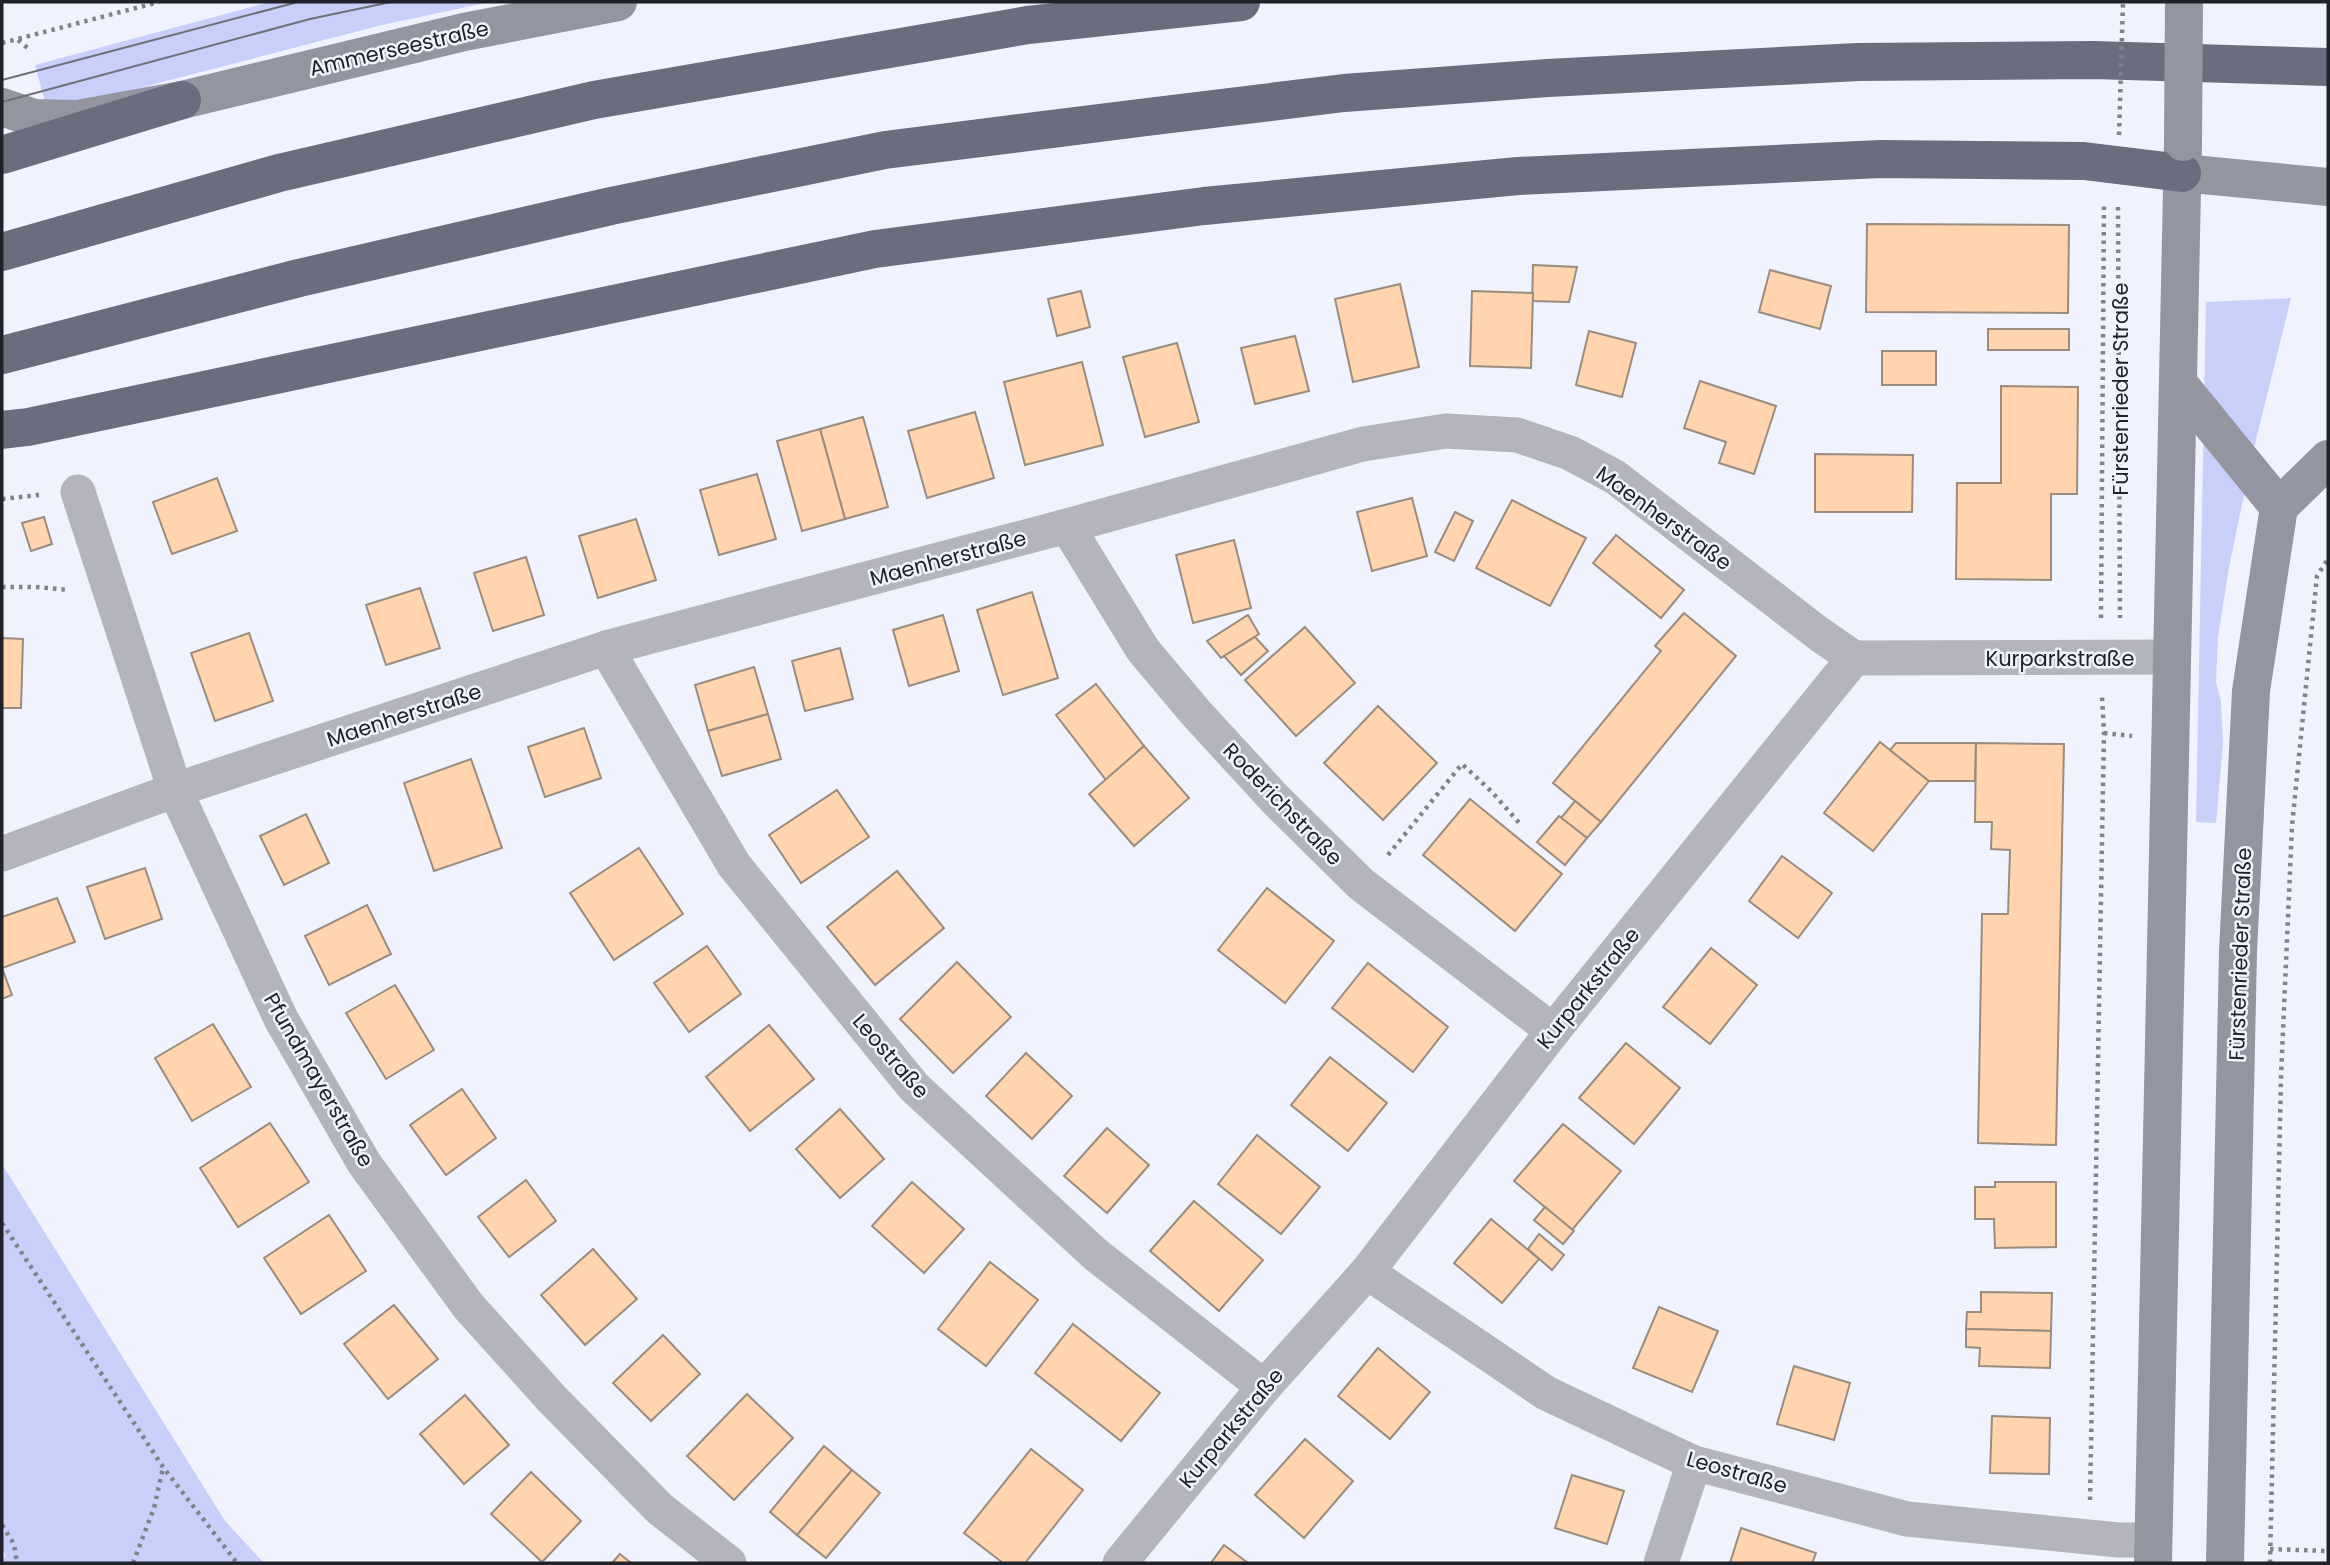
<svg xmlns="http://www.w3.org/2000/svg" width="2330" height="1565" font-family="Poppins,sans-serif">
<style>
.green{fill:#c8d0fa}
.building{fill:#ffd4af;stroke:#9b8c7f;stroke-width:2}
.lines{fill:none;stroke-linecap:round;stroke-linejoin:round}
.path{stroke:#81838c;stroke-width:4.5;stroke-dasharray:3.5 5;stroke-linecap:butt}
.street{stroke:#b3b4bc;stroke-width:35}
.secondary{stroke:#9396a1;stroke-width:38}
.highway{stroke:#6a6d7d;stroke-width:38}
.tram{stroke:#6f7179;stroke-width:2}
.path-bridge{stroke:#81838c;stroke-width:4.5;stroke-dasharray:3.5 5;stroke-linecap:butt}
.secondary-bridge{stroke:#9396a1;stroke-width:38}
.labels{text-anchor:middle;dominant-baseline:central;stroke-width:5;stroke-linejoin:round;paint-order:stroke}
.street-label{font-size:21px;fill:#212229;stroke:#f0f3fe}
</style>
<rect width="100%" height="100%" fill="#f0f3fe"/>
<g class="green">
<polygon points="270,2 490,2 382,25 82,103 45,102 35,65"/>
<polygon points="2291,298 2253,452 2229,567 2218,637 2216,682 2221,702 2223,743 2216,823 2196,822 2206,302"/>
<polygon points="2,1164 225,1521 264,1563 2,1563 2,1559 6,1556 2,1550"/>
</g>
<g class="building">
<polygon points="1867,224 2069,225 2068,313 1866,312"/>
<polygon points="1533,265 1577,267 1569,302 1532,301"/>
<polygon points="1770,270 1831,286 1820,329 1759,312"/>
<polygon points="1400,284 1419,367 1353,382 1335,299"/>
<polygon points="1081,291 1090,327 1057,336 1048,299"/>
<polygon points="1472,291 1533,293 1531,368 1470,366"/>
<rect x="1988" y="329" width="81" height="21"/>
<polygon points="1589,331 1636,343 1622,397 1576,385"/>
<polygon points="1295,336 1309,391 1255,404 1241,348"/>
<polygon points="1177,343 1199,422 1145,437 1123,357"/>
<rect x="1882" y="351" width="54" height="34"/>
<polygon points="1082,362 1103,445 1025,465 1004,382"/>
<polygon points="1700,381 1776,406 1754,474 1719,463 1726,442 1684,428"/>
<polygon points="2001,386 2078,387 2077,494 2051,494 2051,580 1956,579 1957,483 2001,483"/>
<polygon points="975,412 994,478 927,498 908,431"/>
<polygon points="863,417 888,507 845,519 820,429"/>
<polygon points="820,429 845,519 802,531 777,441"/>
<polygon points="1815,454 1913,455 1912,512 1815,512"/>
<polygon points="757,474 776,539 719,555 700,490"/>
<polygon points="217,478 237,531 172,554 153,502"/>
<polygon points="1412,498 1427,556 1372,571 1357,512"/>
<polygon points="1512,500 1586,538 1550,606 1476,568"/>
<polygon points="1455,512 1473,521 1454,561 1435,552"/>
<polygon points="44,517 52,544 31,551 22,523"/>
<polygon points="636,519 656,580 598,598 579,536"/>
<polygon points="1616,535 1684,590 1661,618 1593,563"/>
<polygon points="1234,540 1251,608 1193,623 1176,555"/>
<polygon points="526,557 544,615 493,631 474,573"/>
<polygon points="420,588 440,648 386,665 366,605"/>
<polygon points="1032,592 1058,678 1003,695 977,610"/>
<polygon points="1684,613 1736,656 1601,822 1553,783 1661,651 1655,646"/>
<polygon points="943,615 959,671 909,686 893,630"/>
<polygon points="1248,615 1259,634 1221,658 1207,641"/>
<polygon points="1305,627 1355,683 1296,736 1245,680"/>
<polygon points="249,633 273,701 215,721 191,653"/>
<polygon points="1255,637 1268,651 1241,675 1224,656"/>
<polygon points="2,638 23,639 21,708 2,708"/>
<polygon points="840,648 853,699 805,711 792,661"/>
<polygon points="754,667 768,714 708,731 695,685"/>
<polygon points="1096,684 1144,746 1106,780 1056,715"/>
<polygon points="1378,706 1437,763 1383,820 1324,763"/>
<polygon points="768,714 781,759 722,776 708,731"/>
<polygon points="584,728 601,778 545,797 528,747"/>
<polygon points="1880,742 1929,781 1873,851 1824,813"/>
<polygon points="1896,743 1976,743 1975,781 1929,781 1890,750"/>
<polygon points="1976,743 2064,744 2056,1145 1978,1143 1982,914 2008,914 2010,850 1991,849 1992,822 1975,822"/>
<polygon points="1144,746 1189,798 1134,846 1089,794"/>
<polygon points="471,759 502,848 434,871 404,783"/>
<polygon points="837,790 869,837 801,883 769,835"/>
<polygon points="1470,799 1562,874 1515,931 1423,855"/>
<polygon points="1575,801 1601,822 1587,838 1561,818"/>
<polygon points="306,814 329,863 284,885 260,836"/>
<polygon points="1559,816 1587,838 1565,865 1537,842"/>
<polygon points="639,848 683,914 614,960 570,893"/>
<polygon points="1782,856 1832,893 1798,938 1749,901"/>
<polygon points="145,868 162,919 105,939 87,887"/>
<polygon points="897,871 944,928 875,985 827,927"/>
<polygon points="1267,888 1334,941 1285,1003 1218,950"/>
<polygon points="57,898 75,942 2,968 12,995 2,999 2,917"/>
<polygon points="367,905 391,954 329,985 305,936"/>
<polygon points="707,946 741,994 689,1032 654,983"/>
<polygon points="1711,948 1757,985 1710,1044 1663,1007"/>
<polygon points="957,962 1011,1017 953,1073 900,1019"/>
<polygon points="1368,963 1448,1027 1413,1072 1332,1008"/>
<polygon points="395,985 434,1050 386,1079 346,1013"/>
<polygon points="213,1024 251,1087 192,1121 155,1058"/>
<polygon points="769,1025 814,1079 750,1131 706,1077"/>
<polygon points="1626,1043 1680,1088 1634,1144 1579,1098"/>
<polygon points="1026,1053 1072,1096 1032,1139 986,1096"/>
<polygon points="1330,1057 1387,1103 1348,1151 1291,1105"/>
<polygon points="462,1089 496,1138 446,1175 410,1125"/>
<polygon points="840,1109 884,1159 840,1198 796,1149"/>
<polygon points="270,1123 309,1182 238,1227 200,1168"/>
<polygon points="1563,1124 1621,1171 1572,1230 1514,1181"/>
<polygon points="1107,1128 1149,1165 1107,1213 1064,1176"/>
<polygon points="1257,1135 1320,1187 1281,1234 1218,1184"/>
<polygon points="526,1180 556,1221 509,1257 478,1217"/>
<polygon points="912,1182 964,1229 924,1273 872,1226"/>
<polygon points="1995,1182 2056,1182 2056,1247 1995,1248 1994,1219 1975,1219 1975,1187 1995,1187"/>
<polygon points="1194,1201 1263,1260 1219,1311 1150,1251"/>
<polygon points="1545,1207 1574,1231 1563,1244 1534,1220"/>
<polygon points="329,1215 366,1271 301,1314 264,1258"/>
<polygon points="1491,1219 1539,1259 1502,1303 1454,1263"/>
<polygon points="1539,1234 1564,1255 1552,1270 1528,1249"/>
<polygon points="593,1249 637,1299 585,1345 541,1295"/>
<polygon points="990,1262 1038,1300 986,1366 938,1329"/>
<polygon points="1981,1292 2052,1293 2051,1331 1966,1329 1967,1312 1981,1312"/>
<polygon points="394,1305 438,1359 388,1399 344,1344"/>
<polygon points="1659,1307 1718,1331 1692,1392 1633,1368"/>
<polygon points="1073,1324 1160,1393 1121,1441 1035,1373"/>
<polygon points="1966,1329 2051,1331 2050,1368 1979,1366 1980,1348 1966,1347"/>
<polygon points="663,1335 700,1374 651,1421 613,1383"/>
<polygon points="1378,1348 1430,1392 1390,1439 1338,1396"/>
<polygon points="1794,1366 1850,1383 1834,1440 1777,1424"/>
<polygon points="747,1394 793,1438 734,1500 687,1456"/>
<polygon points="465,1395 509,1445 464,1484 420,1434"/>
<polygon points="1992,1416 2050,1418 2049,1474 1990,1473"/>
<polygon points="1305,1439 1353,1481 1304,1538 1255,1495"/>
<polygon points="824,1446 852,1470 797,1535 770,1512"/>
<polygon points="1031,1449 1083,1490 1025,1563 1003,1563 964,1533"/>
<polygon points="852,1470 880,1493 826,1558 797,1535"/>
<polygon points="531,1472 581,1521 542,1562 491,1514"/>
<polygon points="1572,1475 1624,1491 1607,1544 1555,1528"/>
<polygon points="1741,1528 1816,1553 1812,1563 1730,1563"/>
<polygon points="1224,1545 1248,1563 1211,1563"/>
<polygon points="620,1554 631,1563 612,1563"/>
</g>
<g class="lines">
<g class="path">
<polyline points="18,40 30,50"/>
<polyline points="2,43 159,2"/>
<polyline points="2118,207 2120,618"/>
<polyline points="2,499 39,495"/>
<polyline points="2,587 36,587 69,590"/>
<polyline points="2101,618 2104,203"/>
<polyline points="2104,733 2132,736"/>
<polyline points="1388,855 1462,764 1492,792 1521,825"/>
<polyline points="2,1223 163,1467 237,1563"/>
<polyline points="2090,1500 2104,733 2102,696"/>
<polyline points="2,1525 14,1544 17,1563"/>
<polyline points="2270,1549 2328,1551"/>
<polyline points="133,1563 154,1508 163,1468"/>
<polyline points="2270,1563 2281,1077 2292,826 2317,576 2328,559"/>
</g>
<g class="street">
<polyline points="78,492 175,790 281,1019 364,1163 469,1307 552,1399 660,1509 729,1563"/>
<polyline points="1067,526 1143,650 1196,713 1275,799 1361,884 1553,1031"/>
<polyline points="606,648 734,865 914,1087 1095,1254 1264,1387"/>
<polyline points="1854,658 2172,657"/>
<polyline points="2,854 175,790 606,648 1067,526 1363,444 1446,431 1517,435 1570,453 1615,477 1819,634 1854,658"/>
<polyline points="1367,1272 1546,1393 1694,1463 1907,1519 2118,1540 2154,1540"/>
<polyline points="1120,1563 1264,1387 1367,1272 1553,1031 1854,658"/>
<polyline points="1661,1563 1694,1463"/>
</g>
<g class="secondary">
<polyline points="2,107 34,118 78,119 182,100 464,32 618,2"/>
<polyline points="2182,173 2328,187"/>
<polyline points="2178,383 2279,507 2251,691 2238,952 2225,1563"/>
<polyline points="2279,507 2328,459"/>
<polyline points="2153,1563 2183,142"/>
</g>
<g class="highway">
<polyline points="2,155 182,100"/>
<polyline points="2,252 279,173 594,100 1028,25 1241,2"/>
<polyline points="2,355 299,278 611,206 885,150 1147,117 1344,93 1548,78 1858,62 2093,60 2328,67"/>
<polyline points="2,430 28,427 875,249 1204,206 1518,176 1881,159 2084,161 2182,173"/>
</g>
<g class="tram">
<polyline points="2,80 298,2"/>
<polyline points="2,102 310,19 391,2"/>
</g>
<polyline class="path-bridge" points="2119,135 2123,2"/>
<polyline class="secondary-bridge" points="2183,142 2184,2"/>
</g>
<g class="labels">
<g class="street-label">
<text transform="translate(399 48) rotate(-13)">Ammerseestraße</text>
<text transform="translate(2120 389) rotate(-90)">Fürstenrieder Straße</text>
<text transform="translate(1664 518) rotate(36)">Maenherstraße</text>
<text transform="translate(948 558) rotate(-15)">Maenherstraße</text>
<text x="2060" y="658">Kurparkstraße</text>
<text transform="translate(404 715) rotate(-18)">Maenherstraße</text>
<text transform="translate(1283 804) rotate(46)">Roderichstraße</text>
<text transform="translate(2240 954) rotate(-88)">Fürstenrieder Straße</text>
<text transform="translate(1588 988) rotate(-51)">Kurparkstraße</text>
<text transform="translate(891 1056) rotate(49)">Leostraße</text>
<text transform="translate(319 1080) rotate(60)">Pfundmayerstraße</text>
<text transform="translate(1231 1428) rotate(-50)">Kurparkstraße</text>
<text transform="translate(1737 1472) rotate(16)">Leostraße</text>
</g>
</g>
<rect width="2330" height="1565" fill="none" stroke="#212229" stroke-width="7"/>
</svg>
